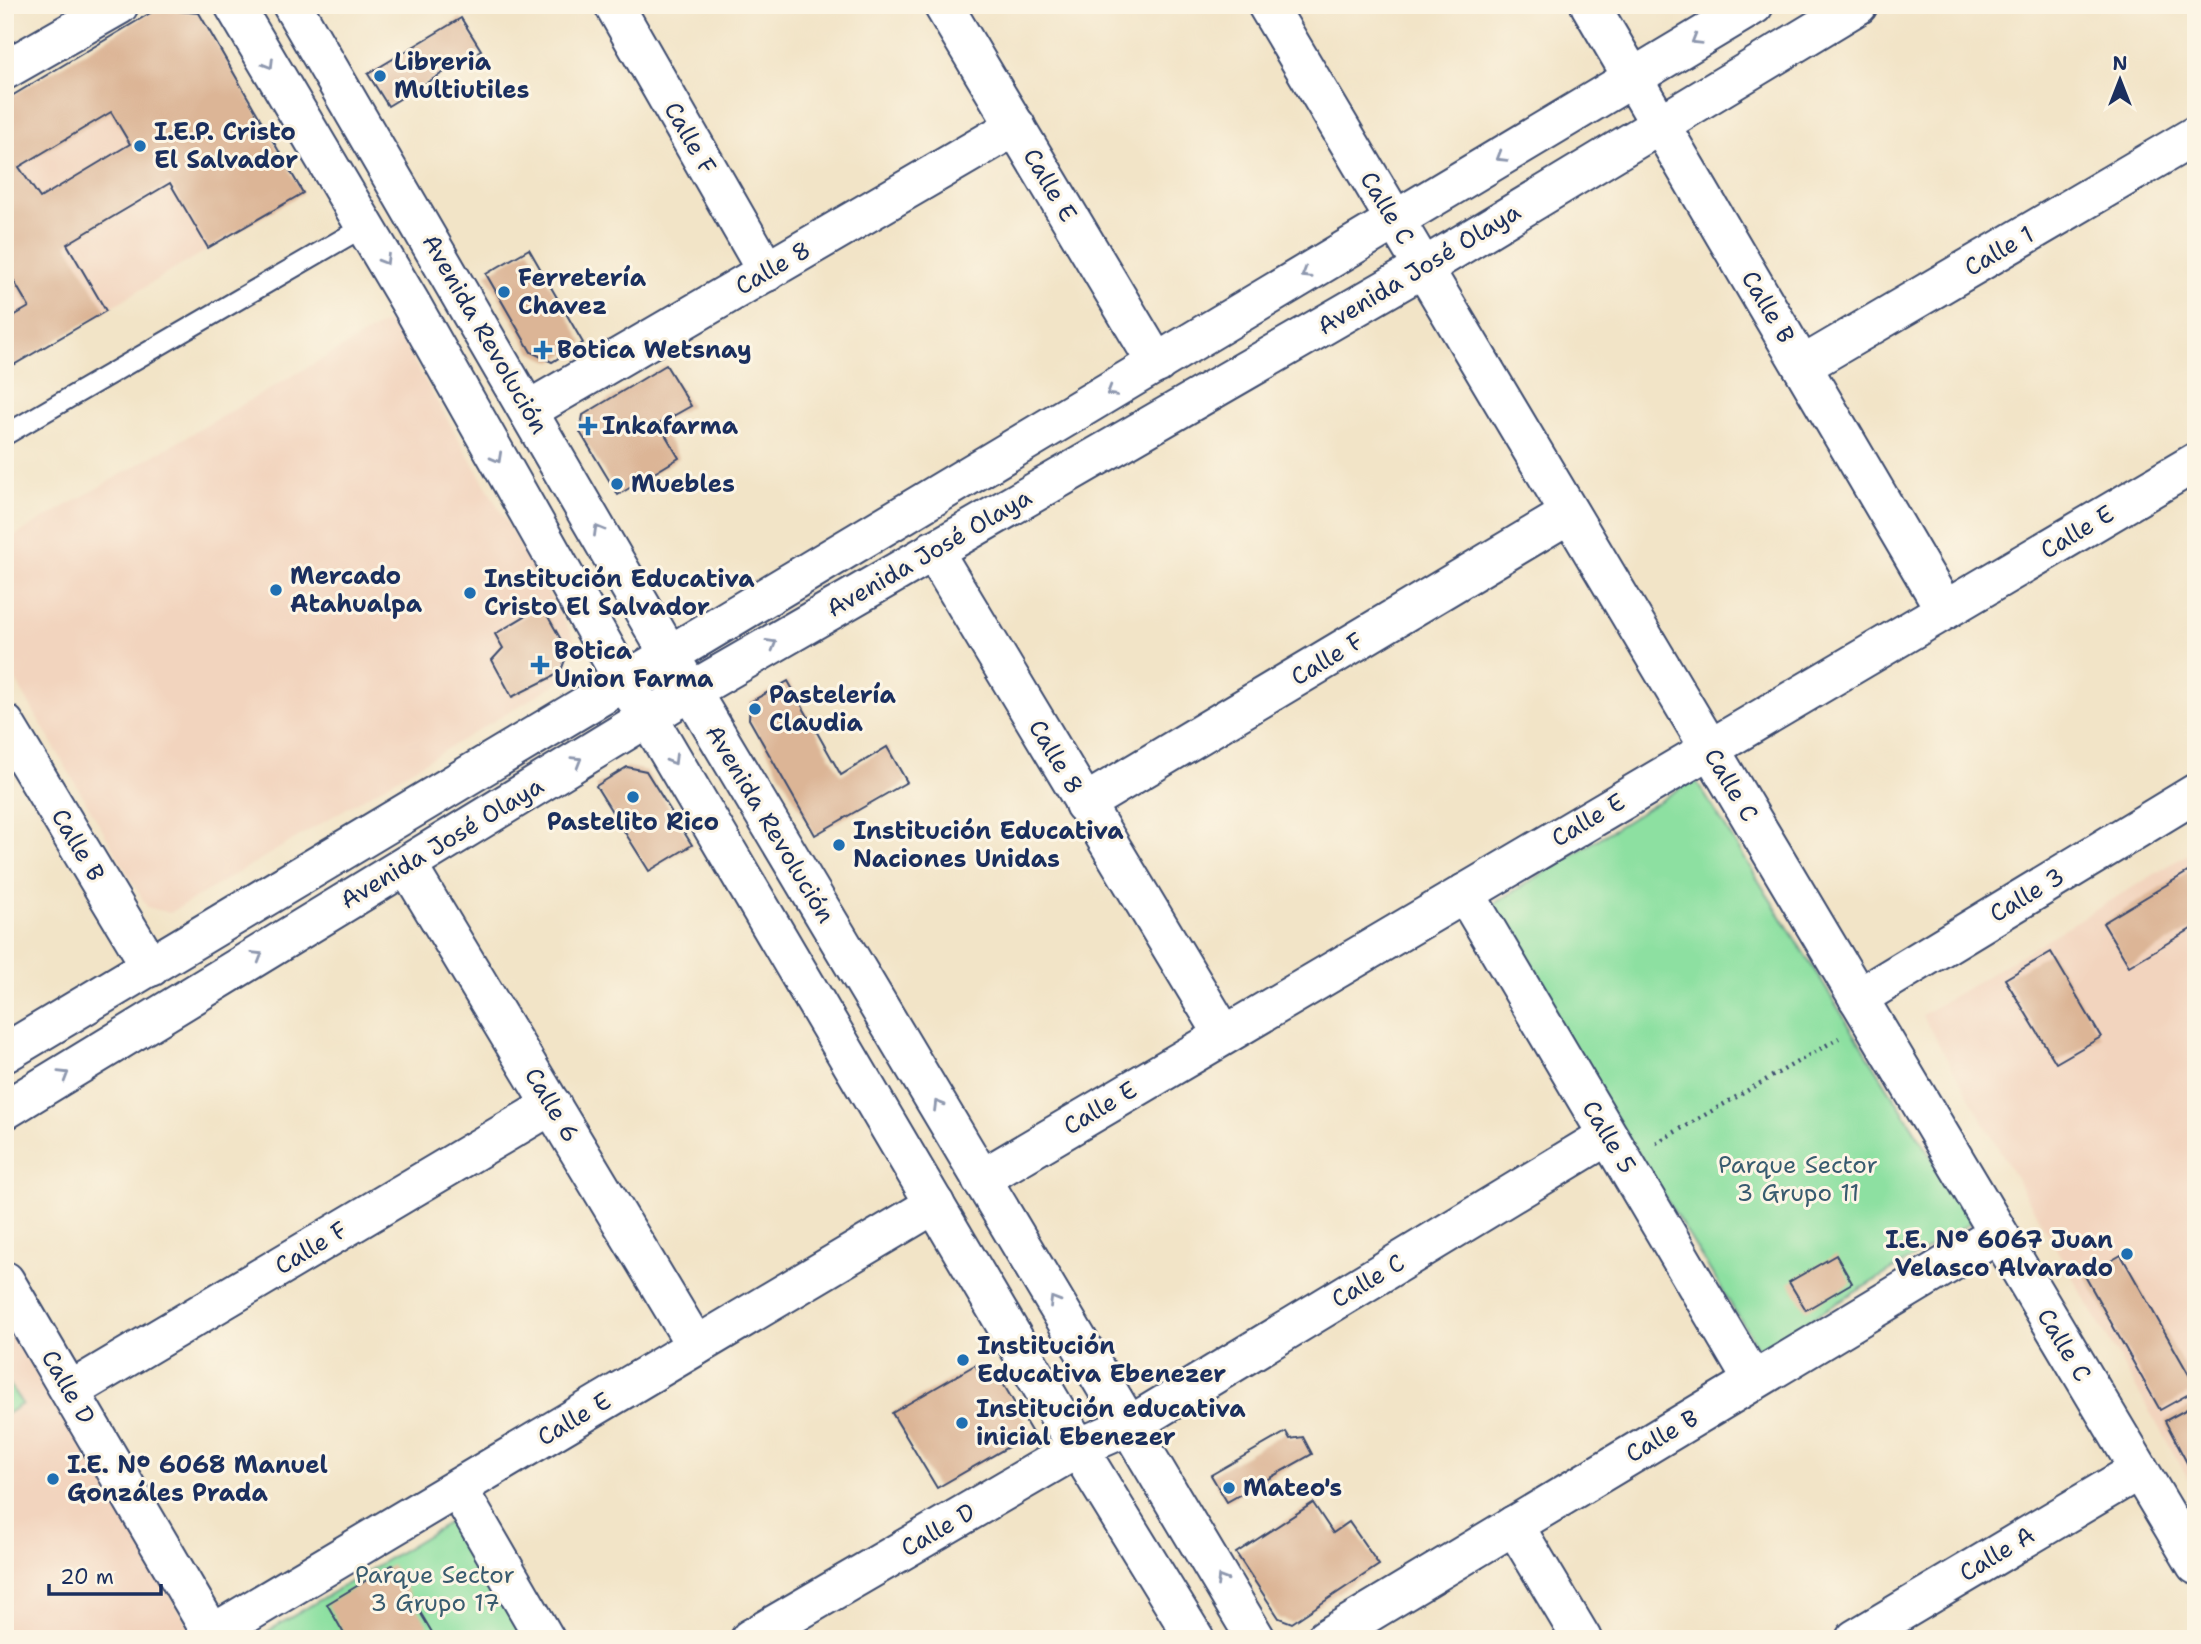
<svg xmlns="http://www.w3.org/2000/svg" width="2201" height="1644" font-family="'Shantell Sans',sans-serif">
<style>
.built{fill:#f2d4be}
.green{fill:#8de0a1;stroke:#548880;stroke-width:2}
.building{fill:#dcb596;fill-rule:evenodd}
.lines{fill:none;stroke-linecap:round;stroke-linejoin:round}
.service-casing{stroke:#3b4a6e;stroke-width:23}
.minor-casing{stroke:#3b4a6e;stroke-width:42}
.tertiary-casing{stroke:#3b4a6e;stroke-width:42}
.path{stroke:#3b4a6e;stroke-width:4.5;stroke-dasharray:2 5;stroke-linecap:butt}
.service{stroke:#fff;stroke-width:19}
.minor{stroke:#fff;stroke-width:38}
.tertiary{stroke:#fff;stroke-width:38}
.oneway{stroke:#8d97ae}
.poi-dot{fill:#1f6fb2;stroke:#fcf5e5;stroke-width:2.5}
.labels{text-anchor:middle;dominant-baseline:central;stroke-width:6;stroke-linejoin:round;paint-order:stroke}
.poi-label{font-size:24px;font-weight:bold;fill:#1b2f5e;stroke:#fcf5e5;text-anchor:start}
.street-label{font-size:24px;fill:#1b2f5e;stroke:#fcf5e5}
.park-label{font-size:24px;fill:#385b6f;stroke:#fcf5e5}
</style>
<rect width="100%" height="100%" fill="#fcf5e5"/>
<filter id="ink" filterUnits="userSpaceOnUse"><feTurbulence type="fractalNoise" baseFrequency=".0143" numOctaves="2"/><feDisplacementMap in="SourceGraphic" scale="14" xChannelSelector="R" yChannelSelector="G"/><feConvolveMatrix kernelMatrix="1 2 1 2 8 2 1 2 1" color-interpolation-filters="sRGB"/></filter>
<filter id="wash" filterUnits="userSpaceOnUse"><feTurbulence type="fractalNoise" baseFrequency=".00686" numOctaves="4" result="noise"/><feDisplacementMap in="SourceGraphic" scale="28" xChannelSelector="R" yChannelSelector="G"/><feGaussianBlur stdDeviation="1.57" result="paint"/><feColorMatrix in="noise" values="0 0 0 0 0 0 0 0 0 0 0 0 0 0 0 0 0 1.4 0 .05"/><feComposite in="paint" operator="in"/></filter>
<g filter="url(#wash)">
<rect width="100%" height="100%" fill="#f2e4c7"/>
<g class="built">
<polygon points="157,9 199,13 303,193 5,370 5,100"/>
<polygon points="390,320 575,640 561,681 170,913 147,907 5,662 5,541"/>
<polygon points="2196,849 2196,1492 1922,1015"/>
<polygon points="5,1319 196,1639 5,1639"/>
</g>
<g class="green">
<polygon points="1695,779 1972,1222 1759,1350 1487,908"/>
<polygon points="5,1377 22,1404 5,1415"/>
<polygon points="453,1520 525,1639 255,1639"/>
</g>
<g id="blocks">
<g class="building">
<path d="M157 9 199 13 303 193 208 248 170 183 67 244 106 311 5 370V321L29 307 5 266V100ZM111 112 130 144 40 198 19 167Z"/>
<polygon points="461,18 481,50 388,106 368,74"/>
<polygon points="529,249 583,343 552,362 531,352 486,274"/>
<polygon points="666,365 691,406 659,424 679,458 618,495 580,432 583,415"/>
<polygon points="542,606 568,652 560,673 512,697 492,660 503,648 495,634"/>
<polygon points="788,681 841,775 887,747 907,782 815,835 749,719 750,702"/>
<polygon points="627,767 646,771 692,845 649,871 596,786"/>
<polygon points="2196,867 2196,926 2129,966 2103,923"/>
<polygon points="2051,952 2101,1037 2056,1063 2005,979"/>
<polygon points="1836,1255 1852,1283 1806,1310 1789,1282"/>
<polygon points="2121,1255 2196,1387 2196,1390 2160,1410 2085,1276"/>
<polygon points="975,1365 983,1377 995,1370 1032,1433 937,1488 892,1413"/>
<polygon points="2196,1404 2196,1480 2165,1421"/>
<polygon points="1286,1432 1290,1439 1303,1437 1312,1454 1227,1502 1211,1475"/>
<polygon points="1313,1503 1333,1533 1349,1522 1379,1565 1292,1623 1279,1618 1236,1553"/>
<polygon points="392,1565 436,1639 347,1639 327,1604"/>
</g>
</g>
</g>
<g filter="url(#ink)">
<use href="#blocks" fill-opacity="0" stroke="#3b4a6e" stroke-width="2"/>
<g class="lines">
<defs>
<polyline id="service" points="5,435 365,226"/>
<g id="minor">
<polyline points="614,5 767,272"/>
<polyline points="943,5 1157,364"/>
<polyline points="1267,5 2196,1565"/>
<polyline points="1590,5 1945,610"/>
<polyline points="5,70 119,5"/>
<polyline points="1802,366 2196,135"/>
<polyline points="529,410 1016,126"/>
<polyline points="933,550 1224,1035"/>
<polyline points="5,724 151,967"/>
<polyline points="1084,804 1569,514"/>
<polyline points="407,865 696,1346"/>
<polyline points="1465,893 1753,1381"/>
<polyline points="1858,998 2196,793"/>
<polyline points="5,1053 1754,5"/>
<polyline points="5,1110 691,691 1423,268 1858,5"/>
<polyline points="981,1179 2196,462"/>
<polyline points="5,1281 215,1639"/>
<polyline points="70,1391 552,1105"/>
<polyline points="458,1489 545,1639"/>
<polyline points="1514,1525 1582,1639"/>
<polyline points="212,1634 935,1204"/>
<polyline points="750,1639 1078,1448 1129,1426 1607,1136"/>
<polyline points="1325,1639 1998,1234"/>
<polyline points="1855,1639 2139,1470"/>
</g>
<g id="tertiary">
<polyline points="234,5 411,304 625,683 648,717 1078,1448 1195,1639"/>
<polyline points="292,5 670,656 1256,1639"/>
</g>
</defs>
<use href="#service" class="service-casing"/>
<use href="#minor" class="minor-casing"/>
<use href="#tertiary" class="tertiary-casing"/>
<polyline class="path" points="1656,1143 1839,1038"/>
<use href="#service" class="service"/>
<use href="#minor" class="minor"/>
<use href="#tertiary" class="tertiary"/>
</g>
<defs><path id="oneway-chevron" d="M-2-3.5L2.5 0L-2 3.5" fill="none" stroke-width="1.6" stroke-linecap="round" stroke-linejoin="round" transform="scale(1.75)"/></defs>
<g class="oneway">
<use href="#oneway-chevron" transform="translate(1696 40) rotate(149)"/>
<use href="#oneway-chevron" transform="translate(269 64) rotate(59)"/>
<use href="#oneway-chevron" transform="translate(1501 157) rotate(149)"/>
<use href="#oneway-chevron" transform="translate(385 260) rotate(59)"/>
<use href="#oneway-chevron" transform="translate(1306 274) rotate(149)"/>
<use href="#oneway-chevron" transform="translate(1111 392) rotate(149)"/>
<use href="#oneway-chevron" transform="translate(497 458) rotate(61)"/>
<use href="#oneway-chevron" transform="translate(598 530) rotate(-120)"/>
<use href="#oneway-chevron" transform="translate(772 644) rotate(-30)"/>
<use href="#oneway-chevron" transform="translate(673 760) rotate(59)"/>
<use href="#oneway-chevron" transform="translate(577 761) rotate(-31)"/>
<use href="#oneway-chevron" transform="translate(258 956) rotate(-31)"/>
<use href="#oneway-chevron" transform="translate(64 1075) rotate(-31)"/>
<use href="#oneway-chevron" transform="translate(938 1105) rotate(-121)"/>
<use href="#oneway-chevron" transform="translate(1054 1301) rotate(-121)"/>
<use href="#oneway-chevron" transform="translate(1221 1580) rotate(-121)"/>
</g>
</g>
<g class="poi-dot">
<circle cx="380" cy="76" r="7"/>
<circle cx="140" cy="146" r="7"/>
<circle cx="504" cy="292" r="7"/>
<path d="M539.5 339.5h7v7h7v7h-7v7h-7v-7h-7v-7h7z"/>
<path d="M584.5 415.5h7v7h7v7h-7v7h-7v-7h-7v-7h7z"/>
<circle cx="617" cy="484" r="7"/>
<circle cx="276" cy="590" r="7"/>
<circle cx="470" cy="593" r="7"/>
<path d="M536.5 654.5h7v7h7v7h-7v7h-7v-7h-7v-7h7z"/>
<circle cx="755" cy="709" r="7"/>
<circle cx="633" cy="797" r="7"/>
<circle cx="839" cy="845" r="7"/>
<circle cx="2127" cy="1254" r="7"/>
<circle cx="963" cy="1360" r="7"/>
<circle cx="962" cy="1423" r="7"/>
<circle cx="53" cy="1479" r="7"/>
<circle cx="1229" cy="1488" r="7"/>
</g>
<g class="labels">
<g class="poi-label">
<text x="394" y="62">Libreria<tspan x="394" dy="28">Multiutiles</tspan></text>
<text x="154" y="132">I.E.P. Cristo<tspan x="154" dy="28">El Salvador</tspan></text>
<text x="518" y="278">Ferretería<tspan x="518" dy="28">Chavez</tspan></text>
<text x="557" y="350">Botica Wetsnay</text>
<text x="602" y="426">Inkafarma</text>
<text x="631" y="484">Muebles</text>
<text x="290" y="576">Mercado<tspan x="290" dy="28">Atahualpa</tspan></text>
<text x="484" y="579">Institución Educativa<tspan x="484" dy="28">Cristo El Salvador</tspan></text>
<text x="554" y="651">Botica<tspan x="554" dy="28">Union Farma</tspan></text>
<text x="769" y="695">Pastelería<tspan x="769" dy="28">Claudia</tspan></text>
<text x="633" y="822" text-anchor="middle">Pastelito Rico</text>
<text x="853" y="831">Institución Educativa<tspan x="853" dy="28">Naciones Unidas</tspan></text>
<text x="2113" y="1240" text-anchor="end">I.E. N° 6067 Juan<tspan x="2113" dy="28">Velasco Alvarado</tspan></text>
<text x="977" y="1346">Institución<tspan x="977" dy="28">Educativa Ebenezer</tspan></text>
<text x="976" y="1409">Institución educativa<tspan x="976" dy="28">inicial Ebenezer</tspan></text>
<text x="67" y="1465">I.E. N° 6068 Manuel<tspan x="67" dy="28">Gonzáles Prada</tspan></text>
<text x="1243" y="1488">Mateo's</text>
</g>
<g class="street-label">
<text transform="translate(690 138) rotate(60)">Calle F</text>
<text transform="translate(1050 185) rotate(59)">Calle E</text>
<text transform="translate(1387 208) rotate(59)">Calle C</text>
<text transform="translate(1999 251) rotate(-30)">Calle 1</text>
<text transform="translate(773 268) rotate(-30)">Calle 8</text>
<text transform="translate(1419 269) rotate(-31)">Avenida José Olaya</text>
<text transform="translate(1768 307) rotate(59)">Calle B</text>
<text transform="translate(485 334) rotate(60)">Avenida Revolución</text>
<text transform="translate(2077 532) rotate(-31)">Calle E</text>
<text transform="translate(929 553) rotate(-30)">Avenida José Olaya</text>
<text transform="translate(1327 659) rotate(-31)">Calle F</text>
<text transform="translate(1056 757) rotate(59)">Calle 8</text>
<text transform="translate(1731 785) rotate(59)">Calle C</text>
<text transform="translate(1588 820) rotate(-31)">Calle E</text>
<text transform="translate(770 824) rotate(59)">Avenida Revolución</text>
<text transform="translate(442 843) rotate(-31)">Avenida José Olaya</text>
<text transform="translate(78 845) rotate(59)">Calle B</text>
<text transform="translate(2027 895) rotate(-31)">Calle 3</text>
<text transform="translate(552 1105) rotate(59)">Calle 6</text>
<text transform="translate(1100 1108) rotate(-31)">Calle E</text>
<text transform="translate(1609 1137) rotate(59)">Calle 5</text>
<text transform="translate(311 1248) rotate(-31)">Calle F</text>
<text transform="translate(1368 1281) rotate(-31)">Calle C</text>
<text transform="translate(2064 1345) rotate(59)">Calle C</text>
<text transform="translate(68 1387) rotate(60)">Calle D</text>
<text transform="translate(574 1419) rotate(-31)">Calle E</text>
<text transform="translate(1662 1436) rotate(-31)">Calle B</text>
<text transform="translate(938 1530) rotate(-30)">Calle D</text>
<text transform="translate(1997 1554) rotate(-31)">Calle A</text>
</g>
<g class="park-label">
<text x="1798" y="1165">Parque Sector<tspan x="1798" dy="28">3 Grupo 11</tspan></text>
<text x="435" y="1575">Parque Sector<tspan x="435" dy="28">3 Grupo 17</tspan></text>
</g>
</g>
<rect width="2201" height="1644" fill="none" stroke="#fcf5e5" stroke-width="28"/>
<g transform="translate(2120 80)" stroke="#fcf5e5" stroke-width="5" paint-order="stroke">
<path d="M0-5L12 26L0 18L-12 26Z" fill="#1b2f5e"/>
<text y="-10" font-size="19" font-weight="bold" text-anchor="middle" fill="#1b2f5e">N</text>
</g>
<path d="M49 1584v10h112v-10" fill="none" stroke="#1b2f5e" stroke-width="3.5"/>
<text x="60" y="1584" font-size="21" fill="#1b2f5e" stroke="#fcf5e5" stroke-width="5" paint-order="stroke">20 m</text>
</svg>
